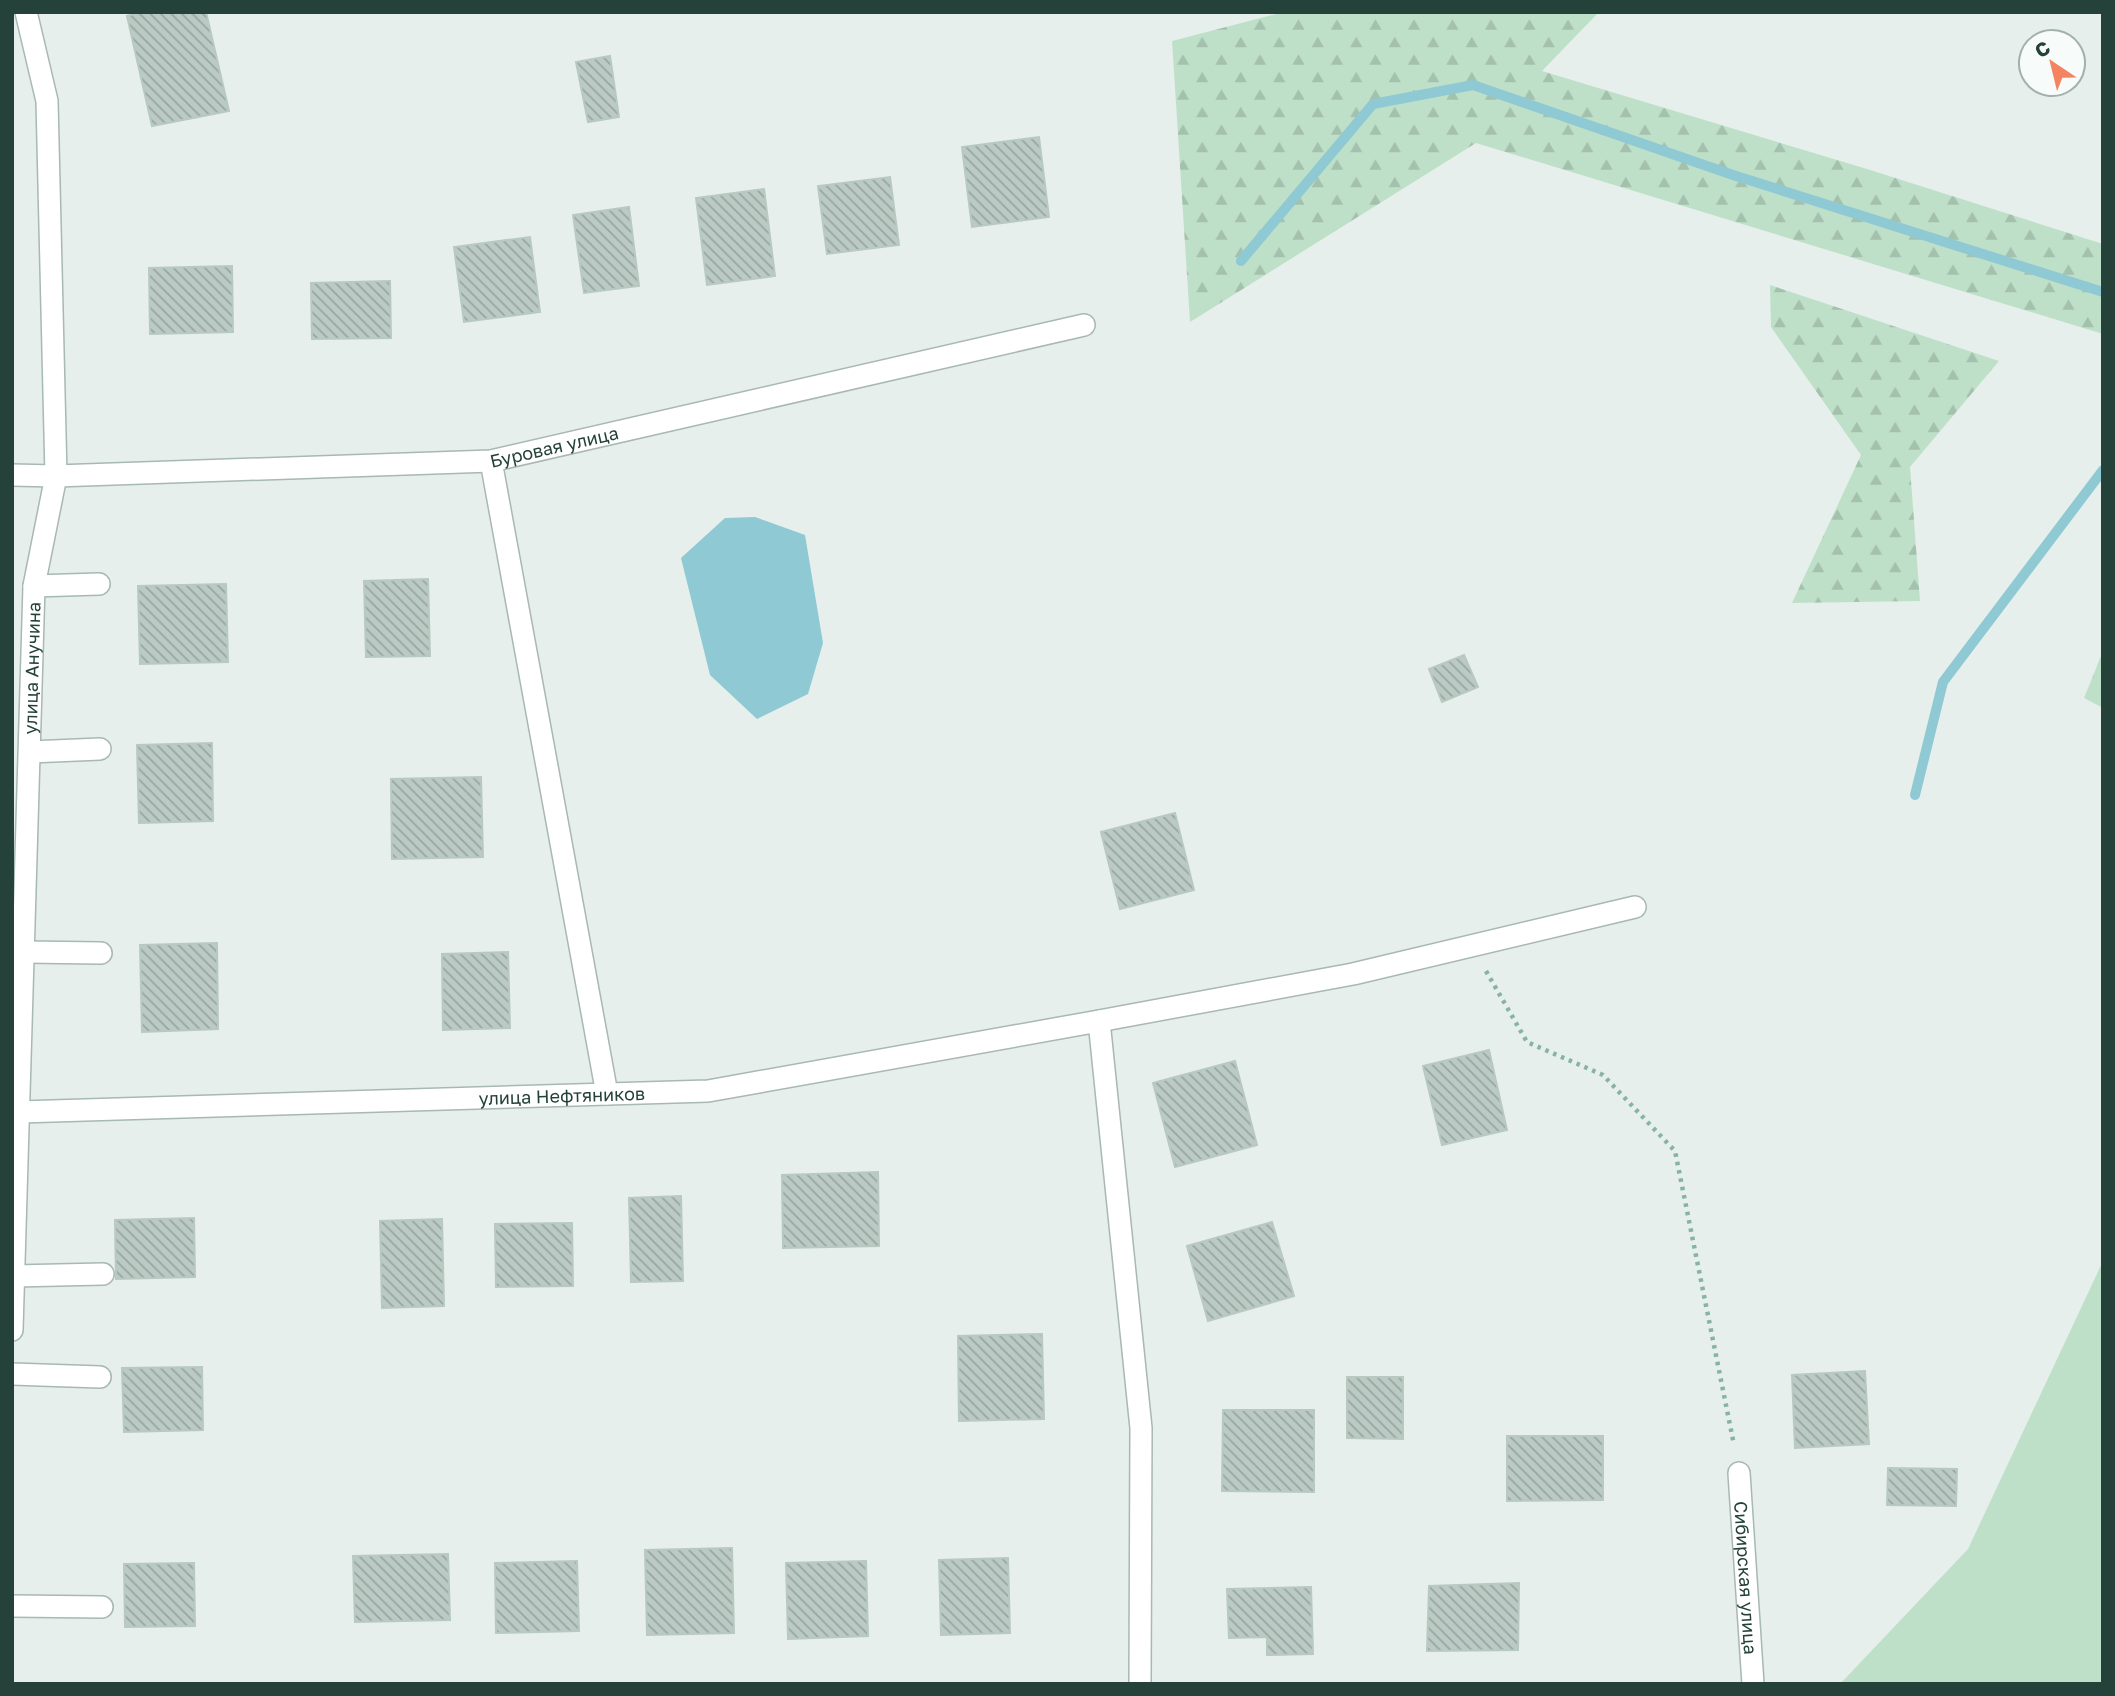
<svg xmlns="http://www.w3.org/2000/svg" width="2115" height="1696" font-family="'Golos Text',sans-serif">
<style>
.grass{fill:#bfe0c8}
.forest{fill:url(#forest-firs)}
.water{fill:#8ec9d4}
.lines{fill:none;stroke-linecap:round;stroke-linejoin:round}
.stream{stroke:#8ec9d4;stroke-width:10}
.building{fill:url(#building-back-hatch);stroke:#b8c9c2;stroke-width:2}
.lane-casing{stroke:#a8b8b2;stroke-width:24}
.street-casing{stroke:#a8b8b2;stroke-width:24}
.path{stroke:#86b3a5;stroke-width:4.5;stroke-dasharray:3.5 5;stroke-linecap:butt}
.lane{stroke:#fff;stroke-width:21}
.street{stroke:#fff;stroke-width:21}
.labels{text-anchor:middle;dominant-baseline:central;stroke-width:7;stroke-linejoin:round;paint-order:stroke}
.street-label{font-size:18px;fill:#24423a;stroke:#f7fbf9}
</style>
<defs>
<pattern id="forest-firs" width="22" height="20" patternUnits="userSpaceOnUse" patternTransform="scale(1.75)"><rect width="22" height="20" fill="#bfe0c8"/><path d="M5 1l3.5 6h-7zM16 11l3.5 6h-7z" fill="#a4c1ad"/></pattern>
<pattern id="building-back-hatch" width="6" height="6" patternUnits="userSpaceOnUse" patternTransform="scale(1.75)"><rect width="6" height="6" fill="#bbcac4"/><path d="M-1 5l2 2M0 0l6 6M5-1l2 2" fill="none" stroke="#98a6a0"/></pattern>
</defs>
<rect width="100%" height="100%" fill="#e6efeb"/>
<polygon class="grass" points="2103,1261 2103,1684 1840,1684 1968,1549"/>
<g class="forest">
<polygon points="1284,12 1599,12 1542,71 1867,169 2103,244 2103,334 1476,143 1190,322 1172,41"/>
<polygon points="1770,285 1999,361 1910,467 1920,601 1792,603 1861,455 1771,327"/>
<polygon points="2103,651 2103,708 2084,698"/>
</g>
<polygon class="water" points="755,517 805,535 823,643 808,694 757,719 710,675 681,558 725,518"/>
<g class="lines">
<g class="stream">
<polyline points="1241,261 1373,104 1473,85 1733,175 2103,292"/>
<polyline points="1915,795 1943,682 2103,470"/>
</g>
</g>
<g class="building">
<polygon points="142,12 206,12 229,111 152,126 127,16"/>
<polygon points="610,56 619,117 588,122 576,62"/>
<polygon points="1039,137 1049,217 972,227 962,147"/>
<polygon points="890,177 899,245 827,254 818,186"/>
<polygon points="764,189 775,276 707,285 696,198"/>
<polygon points="629,207 639,286 584,293 573,215"/>
<polygon points="530,237 540,312 464,322 454,247"/>
<polygon points="232,266 233,332 150,334 149,268"/>
<polygon points="390,281 391,338 312,339 311,283"/>
<polygon points="428,579 430,656 366,657 364,581"/>
<polygon points="226,584 228,662 140,664 138,586"/>
<polygon points="1464,655 1478,687 1442,702 1429,669"/>
<polygon points="212,743 213,821 139,823 137,745"/>
<polygon points="481,777 483,857 392,859 391,779"/>
<polygon points="1175,813 1194,890 1120,909 1101,832"/>
<polygon points="217,943 218,1029 142,1032 140,945"/>
<polygon points="508,952 510,1028 443,1030 442,954"/>
<polygon points="1489,1050 1507,1130 1442,1145 1423,1066"/>
<polygon points="1235,1061 1257,1145 1175,1167 1153,1083"/>
<polygon points="878,1172 879,1246 783,1248 782,1175"/>
<polygon points="681,1196 683,1281 631,1282 629,1198"/>
<polygon points="194,1218 195,1277 116,1279 115,1220"/>
<polygon points="442,1219 444,1306 382,1308 380,1221"/>
<polygon points="1272,1222 1294,1296 1208,1321 1187,1246"/>
<polygon points="572,1223 573,1286 496,1287 495,1224"/>
<polygon points="1042,1334 1044,1419 959,1421 958,1336"/>
<polygon points="202,1367 203,1430 124,1432 122,1368"/>
<polygon points="1865,1371 1869,1444 1795,1448 1792,1375"/>
<polygon points="1347,1377 1403,1377 1403,1439 1347,1438"/>
<polygon points="1223,1410 1314,1410 1314,1492 1222,1491"/>
<polygon points="1507,1436 1603,1436 1603,1500 1507,1501"/>
<polygon points="1888,1468 1957,1469 1956,1506 1887,1505"/>
<polygon points="732,1548 734,1633 647,1635 645,1550"/>
<polygon points="448,1554 450,1620 355,1622 353,1556"/>
<polygon points="1008,1558 1010,1633 941,1635 939,1560"/>
<polygon points="577,1561 579,1631 496,1633 495,1563"/>
<polygon points="866,1561 868,1636 788,1639 786,1563"/>
<polygon points="194,1563 195,1626 125,1627 124,1564"/>
<polygon points="1519,1583 1518,1650 1427,1651 1429,1586"/>
<polygon points="1311,1587 1313,1654 1267,1655 1267,1637 1229,1638 1227,1589"/>
</g>
<g class="lines">
<defs>
<g id="lane">
<polyline points="34,586 99,584"/>
<polyline points="30,752 100,749"/>
<polyline points="24,952 101,953"/>
<polyline points="1099,1021 1353,974 1635,907"/>
<polyline points="14,1276 103,1274"/>
<polyline points="12,1374 100,1377"/>
<polyline points="12,1606 102,1607"/>
</g>
<g id="street">
<polyline points="491,461 607,1094"/>
<path id="s1" d="M12 475 56 476 491 461 1084 325"/>
<path id="s2" d="M20 1112 708 1091 1099 1021 1141 1428 1140 1684"/>
<path id="s3" d="M12 1330 34 586 56 476 47 101 26 12"/>
<path id="s4" d="M1739 1473 1753 1684"/>
</g>
</defs>
<use href="#lane" class="lane-casing"/>
<use href="#street" class="street-casing"/>
<polyline class="path" points="1486,971 1527,1042 1603,1075 1675,1151 1734,1445"/>
<use href="#lane" class="lane"/>
<use href="#street" class="street"/>
</g>
<g class="labels">
<g class="street-label">
<text stroke="none"><textPath href="#s1" startOffset="544">Буровая улица</textPath></text>
<text stroke="none"><textPath href="#s3" startOffset="662">улица Анучина</textPath></text>
<text stroke="none"><textPath href="#s2" startOffset="542">улица Нефтяников</textPath></text>
<text stroke="none"><textPath href="#s4" startOffset="105">Сибирская улица</textPath></text>
</g>
</g>
<rect width="2115" height="1696" fill="none" stroke="#24423a" stroke-width="28"/>
<g transform="translate(2052 63) rotate(325)"><circle r="33" fill="#f7fbf9" stroke="#a3b1ad" stroke-width="2"/>
<path d="M0-5L12 26L0 18L-12 26Z" fill="#f4845f"/>
<text y="-10" font-size="19" font-weight="bold" text-anchor="middle" fill="#24423a">С</text>
</g>
</svg>
